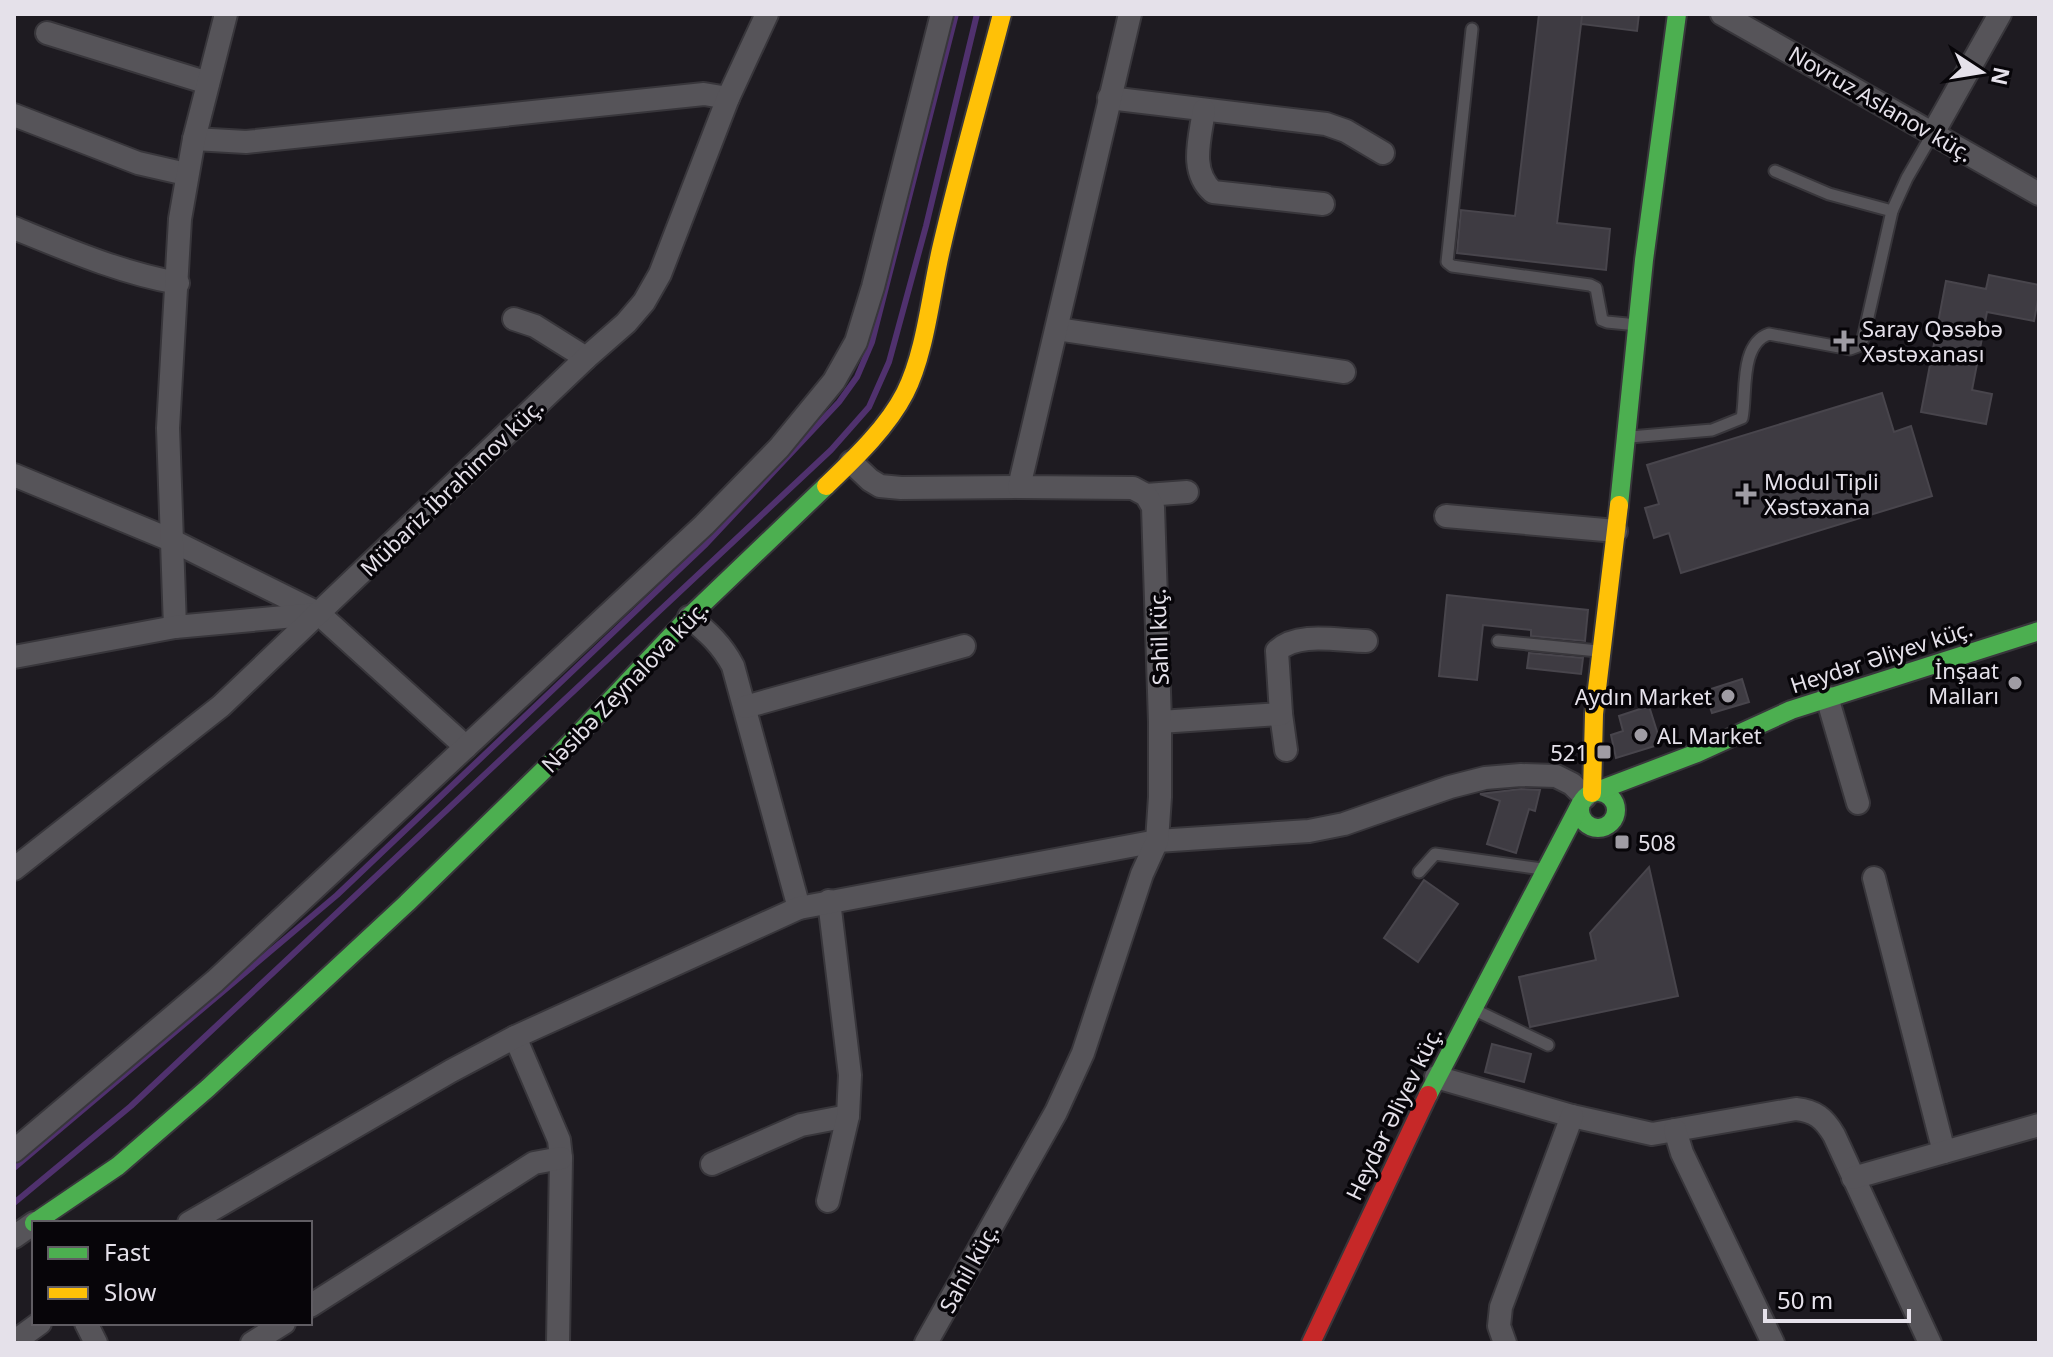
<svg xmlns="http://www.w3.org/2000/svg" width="2053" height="1357" font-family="'Noto Sans',sans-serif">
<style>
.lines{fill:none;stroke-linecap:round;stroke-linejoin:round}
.stream{stroke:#50316e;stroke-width:6}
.building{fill:#3e3b42;stroke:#48454c;stroke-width:2}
.lane-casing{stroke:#38363b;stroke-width:15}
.street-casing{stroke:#38363b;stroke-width:26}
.fast-casing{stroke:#38363b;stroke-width:22}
.slow-casing{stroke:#38363b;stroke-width:22}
.jam-casing{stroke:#38363b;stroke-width:22}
.lane{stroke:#565459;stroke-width:11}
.street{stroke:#565459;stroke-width:22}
.fast{stroke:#4caf50;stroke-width:18}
.slow{stroke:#ffc107;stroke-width:18}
.jam{stroke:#c62828;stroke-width:18}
.poi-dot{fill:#9f9ca4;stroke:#070509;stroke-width:3}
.labels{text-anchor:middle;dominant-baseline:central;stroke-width:7;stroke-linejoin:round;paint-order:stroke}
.street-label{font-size:22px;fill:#e5e1ea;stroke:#070509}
.poi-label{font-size:22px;fill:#e5e1ea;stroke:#070509;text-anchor:start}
</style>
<rect width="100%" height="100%" fill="#1e1b21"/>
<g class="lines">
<g class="stream">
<polyline points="14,1168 337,895 706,544 839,402 857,377 872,342 956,14"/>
<polyline points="14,1203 131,1106 831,450 869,407 889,362 926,226 977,14"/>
</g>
</g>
<g class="building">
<polygon points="1539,14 1639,14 1637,31 1581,24 1582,16 1557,223 1610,229 1606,270 1457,253 1461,210 1515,216"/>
<polygon points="1989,275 2039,285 2039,294 2034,321 1987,312 1972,390 1992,394 1986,424 1921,412 1946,281 1986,289"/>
<polygon points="1882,393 1894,432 1911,426 1932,496 1681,573 1669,533 1654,538 1645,508 1659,504 1647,465"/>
<polygon points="1447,595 1588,610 1585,641 1531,636 1531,630 1483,625 1477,680 1439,676"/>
<polygon points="1529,653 1583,658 1581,674 1527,668"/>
<polygon points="1742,679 1749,702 1712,713 1705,691"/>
<polygon points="1649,706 1661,744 1616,758 1611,735 1623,731 1619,716"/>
<polygon points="1521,789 1540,790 1535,811 1529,809 1516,853 1487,844 1500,801 1480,794"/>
<polygon points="1649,867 1678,996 1530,1027 1519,977 1596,960 1590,933"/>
<polygon points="1424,880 1458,904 1418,962 1384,938"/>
<polygon points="1492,1044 1531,1054 1524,1082 1485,1072"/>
</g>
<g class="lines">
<defs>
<g id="lane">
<polyline points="1472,29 1447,262 1452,266 1590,285 1596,288 1602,320 1607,322 1637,325"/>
<polyline points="1775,171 1829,194 1892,211"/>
<path d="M1630 437 1712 430 1742 418C1747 395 1739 344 1769 334L1850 349 1858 346 1863 339 1892 211 1907 178 1933 133"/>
<polyline points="1498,641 1598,651"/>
<polyline points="1419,872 1435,854 1542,869"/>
<polyline points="1475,1010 1548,1045"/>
</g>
<g id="street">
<polyline points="1722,14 2039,194"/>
<polyline points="47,33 208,83"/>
<polyline points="1109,98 1326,124 1346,131 1383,153"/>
<path d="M1204 110C1200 139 1189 171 1213 192L1323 204"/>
<polyline points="14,115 138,163 186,174"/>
<polyline points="1933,133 2000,14"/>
<polyline points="194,139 246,142 704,94 728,98"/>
<path d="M14 228C68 250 121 273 178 283"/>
<polyline points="514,319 535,326 586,358"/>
<polyline points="1057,329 1344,372"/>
<polyline points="851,462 870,480 880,486 901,488 1019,487"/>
<polyline points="14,475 171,540 318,613 466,747"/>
<polyline points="1146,495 1187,492"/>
<polyline points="1446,516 1616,531"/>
<path d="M689 617C708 632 722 645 733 666L799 908"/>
<polyline points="175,627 168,428 180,219 194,139 226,14"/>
<polyline points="14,657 175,627 317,614"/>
<polyline points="1827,697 1858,803"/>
<polyline points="745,707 964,646"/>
<polyline points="1281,714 1286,750"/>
<path d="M1160 722 1281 714 1277 651C1298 631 1339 641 1366 641"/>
<polyline points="14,869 221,706 586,358 626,323 644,302 660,274 728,98 767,14"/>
<polyline points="1874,878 1944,1152"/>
<polyline points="515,1037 559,1140 561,1158 558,1343"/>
<path d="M1436 1077 1572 1116 1652 1134 1796 1109C1815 1111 1824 1118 1834 1135L1930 1343"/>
<polyline points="1675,1130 1682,1153 1773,1343"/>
<polyline points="14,1151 215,981 704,525 779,448 834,381 856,342 873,287 942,14"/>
<polyline points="712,1164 801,1125 848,1116"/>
<polyline points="1853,1178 2039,1125"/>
<polyline points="828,1201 848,1116 850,1075 829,901"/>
<polyline points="189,1223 451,1071 515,1037 799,908 1157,841 1309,831 1344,824 1450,787 1485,778 1521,775 1556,776 1572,784 1585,797"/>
<polyline points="14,1237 34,1223"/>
<polyline points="310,1306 534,1163 561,1158"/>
<polyline points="86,1323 96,1343"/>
<polyline points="14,1342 40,1323"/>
<polyline points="252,1343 284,1323"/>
<polyline points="926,1343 1056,1112 1083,1053 1142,874 1157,841 1160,797 1160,722 1153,507 1146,495 1133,488 1019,487 1130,14"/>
<polyline points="1505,1343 1499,1326 1501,1307 1572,1116"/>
</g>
<g id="fast">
<polyline points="1619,505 1644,260 1677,14"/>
<circle cx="1598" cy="810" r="18"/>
<polyline points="1592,793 1697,753 1791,710 2039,631"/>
<polyline points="1428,1095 1581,803"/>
<polyline points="34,1223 118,1166 208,1088 407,903 557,757 689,617 826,486"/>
</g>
<g id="slow">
<path d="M826 486C854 459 887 428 905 393 926 352 931 290 942 245 960 167 982 91 1002 14"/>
<polyline points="1592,793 1594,714 1619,505"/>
</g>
<polyline id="jam" points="1311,1343 1428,1095"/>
</defs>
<use href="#lane" class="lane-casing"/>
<use href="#street" class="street-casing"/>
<use href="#fast" class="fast-casing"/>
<use href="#slow" class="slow-casing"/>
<use href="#jam" class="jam-casing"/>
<use href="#lane" class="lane"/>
<use href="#street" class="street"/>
<use href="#fast" class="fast"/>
<use href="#slow" class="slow"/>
<use href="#jam" class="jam"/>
</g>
<g class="poi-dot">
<path d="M1840 329h8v8h8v8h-8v8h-8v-8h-8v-8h8z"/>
<path d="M1742 482h8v8h8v8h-8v8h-8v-8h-8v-8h8z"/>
<circle cx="2015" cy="683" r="8"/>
<circle cx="1728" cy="696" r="8"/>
<circle cx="1641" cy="735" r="8"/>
<rect x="1596" y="744" width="16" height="16" rx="4"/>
<rect x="1614" y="834" width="16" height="16" rx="4"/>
</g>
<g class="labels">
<g class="street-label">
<text transform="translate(1881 103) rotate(30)">Novruz Aslanov küç.</text>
<text transform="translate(451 487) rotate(-44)">Mübariz İbrahimov küç.</text>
<text transform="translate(1158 637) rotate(-92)">Sahil küç.</text>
<text transform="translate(1881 656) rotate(-18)">Heydər Əliyev küç.</text>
<text transform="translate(624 686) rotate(-46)">Nəsibə Zeynalova küç.</text>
<text transform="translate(1393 1113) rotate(-64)">Heydər Əliyev küç.</text>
<text transform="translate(968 1268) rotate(-61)">Sahil küç.</text>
</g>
<g class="poi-label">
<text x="1862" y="328">Saray Qəsəbə<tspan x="1862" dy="25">Xəstəxanası</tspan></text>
<text x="1764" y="481">Modul Tipli<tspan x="1764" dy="25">Xəstəxana</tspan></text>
<text x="1999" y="670" text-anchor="end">İnşaat<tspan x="1999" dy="25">Malları</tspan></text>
<text x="1712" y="696" text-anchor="end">Aydın Market</text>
<text x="1657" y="735">AL Market</text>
<text x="1588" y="752" text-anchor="end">521</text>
<text x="1638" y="842">508</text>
</g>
</g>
<rect width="2053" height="1357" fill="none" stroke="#e5e1ea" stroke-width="32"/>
<rect x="32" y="1221" width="280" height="104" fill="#070509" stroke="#605d63" stroke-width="2"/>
<rect x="48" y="1247" width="40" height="12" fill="#4caf50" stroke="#605d63" stroke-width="2"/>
<text x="104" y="1261" font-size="24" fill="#e5e1ea">Fast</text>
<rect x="48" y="1287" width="40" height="12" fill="#ffc107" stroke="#605d63" stroke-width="2"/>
<text x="104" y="1301" font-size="24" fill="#e5e1ea">Slow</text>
<g transform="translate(1981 72) rotate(102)" stroke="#070509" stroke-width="6" paint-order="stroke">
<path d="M0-6L14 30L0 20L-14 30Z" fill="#e5e1ea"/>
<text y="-12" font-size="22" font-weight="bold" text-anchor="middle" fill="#e5e1ea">N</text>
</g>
<path d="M1765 1309v12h144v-12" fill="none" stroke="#e5e1ea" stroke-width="4"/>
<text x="1777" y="1309" font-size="24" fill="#e5e1ea" stroke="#070509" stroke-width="6" paint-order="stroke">50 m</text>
</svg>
